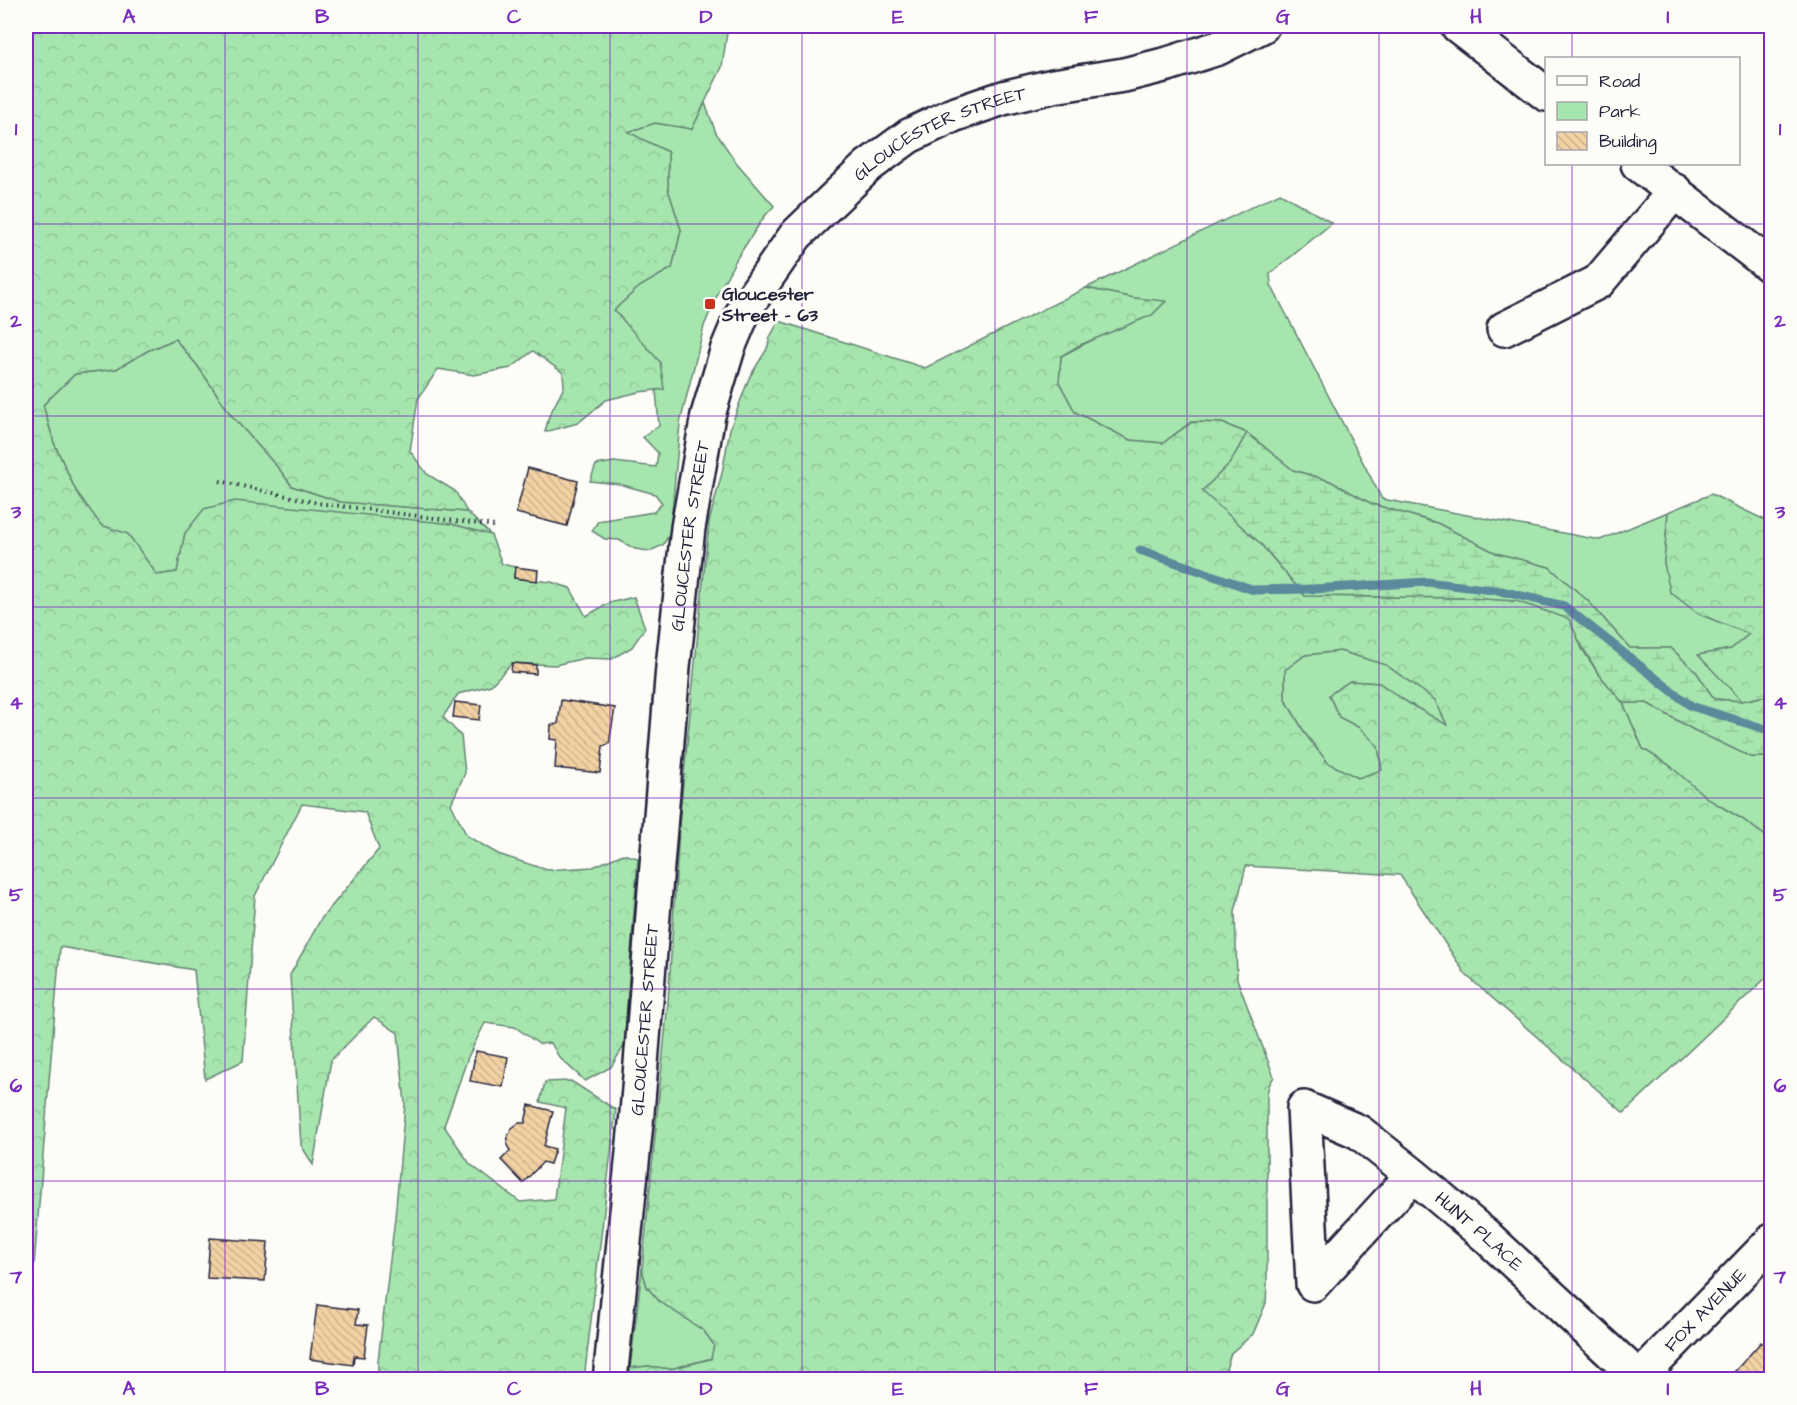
<svg xmlns="http://www.w3.org/2000/svg" width="1797" height="1405" font-family="'Architects Daughter',sans-serif">
<style>
.green{fill:#a6e6ae;stroke:#648474;stroke-width:1.5}
.forest{fill:url(#forest-crowns);stroke:#648474;stroke-width:1.5;fill-rule:evenodd}
.wetland{fill:url(#wetland-marsh);stroke:#648474;stroke-width:1.5}
.lines{fill:none;stroke-linecap:round;stroke-linejoin:round}
.stream{stroke:#5a8a9b;stroke-width:9}
.building{fill:url(#building-back-hatch);stroke:#22223b;stroke-width:1.5}
.minor-casing{stroke:#22223b;stroke-width:38}
.path{stroke:#22223b;stroke-width:4;stroke-dasharray:1.5 4.5;stroke-linecap:butt}
.minor{stroke:#fdfcf7;stroke-width:33}
.grid{fill:none;stroke:#7b2cbf;stroke-width:1.5;stroke-opacity:0.55}
.poi-dot{fill:#c8321e;stroke:#fdfcf7;stroke-width:2}
.labels{text-anchor:middle;dominant-baseline:central;stroke-width:6;stroke-linejoin:round;paint-order:stroke}
.street-label{font-size:18px;fill:#22223b;stroke:#fdfcf7}
.poi-label{font-size:18px;font-weight:bold;fill:#22223b;stroke:#fdfcf7;text-anchor:start}
.neatline{fill:none;stroke:#7b2cbf;stroke-width:2}
.grid-label{font-size:20px;text-anchor:middle;font-weight:bold;fill:#7b2cbf}
</style>
<defs>
<pattern id="forest-crowns" width="20" height="18" patternUnits="userSpaceOnUse" patternTransform="scale(1.5)"><rect width="20" height="18" fill="#a6e6ae"/><path d="M2 6a3 3 0 1 1 6 0M12 15a3 3 0 1 1 6 0" fill="none" stroke="#8fc597"/></pattern>
<pattern id="wetland-marsh" width="20" height="14" patternUnits="userSpaceOnUse" patternTransform="scale(1.5)"><rect width="20" height="14" fill="#a6e6ae"/><path d="M1 5h8M5 5V1M11 12h8M15 12V8" fill="none" stroke="#8fc597"/></pattern>
<pattern id="building-back-hatch" width="6" height="6" patternUnits="userSpaceOnUse" patternTransform="scale(1.5)"><rect width="6" height="6" fill="#f2d1a4"/><path d="M-1 5l2 2M0 0l6 6M5-1l2 2" fill="none" stroke="#cfb38e"/></pattern>
</defs>
<rect width="100%" height="100%" fill="#fdfcf7"/>
<filter id="ink" filterUnits="userSpaceOnUse"><feTurbulence type="fractalNoise" baseFrequency=".0167" numOctaves="2"/><feDisplacementMap in="SourceGraphic" scale="12" xChannelSelector="R" yChannelSelector="G"/><feConvolveMatrix kernelMatrix="1 2 1 2 8 2 1 2 1" color-interpolation-filters="sRGB"/></filter>
<g filter="url(#ink)">
<g class="green">
<polygon points="705,103 716,133 736,162 774,206 764,217 737,258 718,293 704,326 680,423 670,533 663,545 650,551 635,549 619,540 605,539 592,531 598,521 654,512 662,503 655,494 619,484 590,481 596,465 614,462 656,467 658,453 643,437 659,426 656,390 664,389 631,331 614,310 639,287 672,268 681,230 668,189 668,152 627,132 655,123 692,129"/>
<polygon points="1280,193 1332,223 1270,274 1271,285 1382,499 1600,540 1668,512 1664,563 1699,614 1749,634 1731,649 1699,655 1742,701 1714,699 1697,673 1671,648 1630,648 1588,601 1549,567 1496,553 1437,523 1372,504 1330,481 1293,470 1247,433 1222,423 1191,422 1163,443 1130,440 1075,412 1059,382 1061,356 1166,302 1134,298 1086,288"/>
<polygon points="175,339 197,365 232,416 280,470 292,486 341,502 467,512 491,535 452,524 185,533 177,572 157,575 128,535 101,526 76,491 54,443 43,405 75,374 116,369 149,350"/>
<polygon points="1340,651 1386,665 1435,700 1448,726 1410,704 1379,683 1350,681 1329,695 1339,717 1360,728 1378,745 1382,770 1358,778 1328,763 1306,735 1285,699 1285,670 1305,655"/>
<polygon points="1623,703 1647,703 1694,730 1751,757 1771,757 1771,840 1742,819 1708,799 1669,765 1643,749"/>
<polygon points="642,1269 647,1287 659,1301 704,1331 714,1345 712,1358 670,1369 648,1366 630,1368"/>
</g>
<g class="forest">
<polygon points="26,26 728,26 722,67 692,129 655,123 628,132 668,152 668,189 681,230 672,268 639,287 614,310 660,362 664,389 639,392 606,400 578,423 545,432 549,416 564,387 563,373 533,351 511,368 474,375 438,369 418,399 410,451 427,474 455,491 467,512 341,502 292,486 280,470 232,416 197,365 175,339 149,350 116,369 75,374 43,405 54,443 76,491 101,525 128,534 157,575 177,572 185,533 204,509 235,501 452,524 491,535 502,564 515,567 514,578 551,582 570,588 586,616 609,603 634,597 645,628 632,647 612,659 585,658 555,665 512,663 491,685 458,694 443,717 461,736 465,773 451,804 467,836 498,854 547,870 593,867 623,854 638,858 624,1046 611,1067 585,1081 559,1057 551,1043 539,1044 515,1027 485,1023 468,1057 444,1126 470,1164 520,1202 554,1199 566,1108 540,1102 545,1082 571,1081 616,1110 584,1379 378,1379 378,1361 395,1218 405,1104 398,1033 374,1017 331,1060 313,1165 301,1145 290,975 321,919 379,849 365,812 302,804 255,896 243,1061 205,1079 194,970 60,947 26,1363"/>
<path d="M1086 288 1134 298 1166 301 1152 315 1080 345 1061 356 1059 382 1075 412 1130 440 1163 443 1192 422 1222 423 1247 433 1230 463 1203 491 1260 543 1305 596 1469 598 1517 601 1570 619 1582 649 1598 673 1623 703 1643 749 1669 765 1708 799 1742 819 1771 840V973L1624 1113 1466 975 1400 875 1246 866 1235 911 1237 979 1274 1077 1270 1083 1267 1093V1284L1266 1303 1253 1334 1231 1353 1223 1379 629 1380 630 1368 648 1366 670 1369 711 1359 714 1345 704 1331 659 1301 647 1287 642 1269 668 1002 680 814 709 522 722 473 730 429 749 378 767 349 770 337 779 321 925 368ZM1340 651 1386 665 1435 700 1447 725 1410 704 1379 683 1350 681 1329 695 1339 717 1360 728 1378 746 1382 770 1358 778 1328 763 1306 735 1285 699V670L1305 655Z"/>
<polygon points="1711,494 1771,523 1771,695 1742,701 1698,655 1731,649 1749,634 1699,614 1670,592 1664,563 1668,512"/>
</g>
<polygon class="wetland" points="1247,433 1293,470 1330,481 1372,504 1437,523 1496,553 1549,567 1588,601 1630,648 1671,648 1697,673 1714,699 1742,701 1771,695 1771,757 1751,757 1694,730 1647,703 1623,703 1598,673 1580,643 1569,619 1516,601 1469,598 1305,596 1260,543 1202,491 1230,463"/>
<g class="lines">
<polyline class="stream" points="1140,550 1254,590 1314,589 1427,582 1501,591 1564,606 1691,706 1772,731"/>
</g>
<g class="building">
<polygon points="528,468 578,481 567,526 516,513"/>
<polygon points="515,567 538,570 537,581 514,578"/>
<polygon points="512,663 536,665 536,674 511,672"/>
<polygon points="561,700 615,708 609,744 603,746 600,773 555,768 557,740 550,739 551,725 558,724"/>
<polygon points="455,702 481,705 479,720 453,717"/>
<polygon points="476,1051 508,1057 503,1087 470,1081"/>
<polygon points="529,1105 553,1111 544,1146 555,1149 550,1164 543,1162 523,1183 501,1160 510,1151 507,1145 508,1136 512,1128 519,1123 525,1123"/>
<polygon points="210,1238 268,1242 265,1281 207,1278"/>
<polygon points="317,1305 358,1310 356,1324 368,1325 364,1357 354,1356 353,1365 310,1359"/>
<polygon points="1761,1342 1772,1352 1772,1380 1727,1380"/>
<polygon points="198,1373 224,1376 223,1380 197,1380"/>
</g>
<g class="lines">
<defs>
<g id="minor">
<polyline points="1458,26 1546,94"/>
<polyline points="1638,164 1772,267"/>
<polyline points="1504,329 1598,282 1675,191"/>
<path id="s1" d="M1413 1175 1313 1284 1304 1108 1359 1132 1413 1175 1485 1235 1639 1378"/>
<path id="s2" d="M610 1380 637 1113 673 667 688 528 708 415 728 348 744 310 796 235 868 166 909 136 953 115 1003 98 1053 86 1124 75 1168 64 1218 48 1262 26"/>
<path id="s3" d="M1637 1380 1772 1241"/>
</g>
</defs>
<use href="#minor" class="minor-casing"/>
<polyline class="path" points="220,481 318,503 495,526"/>
<use href="#minor" class="minor"/>
</g>
</g>
<path class="grid" d="M225 26V1380M418 26V1380M610 26V1380M802 26V1380M995 26V1380M1187 26V1380M1379 26V1380M1572 26V58M1572 164V1380M26 224H1772M26 416H1772M26 607H1772M26 798H1772M26 989H1772M26 1181H1772"/>
<rect class="poi-dot" x="704" y="298" width="12" height="12" rx="3"/>
<g class="labels">
<g class="street-label">
<text stroke="none"><textPath href="#s2" startOffset="1352">GLOUCESTER STREET</textPath></text>
<text stroke="none"><textPath href="#s2" startOffset="848">GLOUCESTER STREET</textPath></text>
<text stroke="none"><textPath href="#s2" startOffset="362">GLOUCESTER STREET</textPath></text>
<text stroke="none"><textPath href="#s1" startOffset="540">HUNT PLACE</textPath></text>
<text stroke="none"><textPath href="#s3" startOffset="98">FOX AVENUE</textPath></text>
</g>
<g class="poi-label">
<text x="722" y="294">Gloucester<tspan x="722" dy="21">Street - 63</tspan></text>
</g>
</g>
<rect width="1797" height="1405" fill="none" stroke="#fdfcf7" stroke-width="66"/>
<rect x="1545" y="57" width="195" height="108" fill="#fdfcf7" stroke="#a5a5ac" stroke-width="1.5"/>
<rect x="1557" y="76" width="30" height="9" fill="#fdfcf7" stroke="#a5a5ac" stroke-width="1.5"/>
<text x="1599" y="87" font-size="18" fill="#22223b">Road</text>
<rect x="1557" y="102" width="30" height="18" fill="#a6e6ae" stroke="#a5a5ac" stroke-width="1.5"/>
<text x="1599" y="117" font-size="18" fill="#22223b">Park</text>
<rect x="1557" y="132" width="30" height="18" fill="url(#building-back-hatch)" stroke="#a5a5ac" stroke-width="1.5"/>
<text x="1599" y="147" font-size="18" fill="#22223b">Building</text>
<rect x="33" y="33" width="1731" height="1339" class="neatline"/>
<g class="grid-label">
<text x="129" y="23">A</text>
<text x="322" y="23">B</text>
<text x="514" y="23">C</text>
<text x="706" y="23">D</text>
<text x="898" y="23">E</text>
<text x="1091" y="23">F</text>
<text x="1283" y="23">G</text>
<text x="1476" y="23">H</text>
<text x="1668" y="23">I</text>
<text x="16" y="135">1</text>
<text x="1780" y="135">1</text>
<text x="16" y="327">2</text>
<text x="1780" y="327">2</text>
<text x="16" y="518">3</text>
<text x="1780" y="518">3</text>
<text x="16" y="709">4</text>
<text x="1780" y="709">4</text>
<text x="16" y="901">5</text>
<text x="1780" y="901">5</text>
<text x="16" y="1092">6</text>
<text x="1780" y="1092">6</text>
<text x="16" y="1283">7</text>
<text x="1780" y="1283">7</text>
<text x="129" y="1395">A</text>
<text x="322" y="1395">B</text>
<text x="514" y="1395">C</text>
<text x="706" y="1395">D</text>
<text x="898" y="1395">E</text>
<text x="1091" y="1395">F</text>
<text x="1283" y="1395">G</text>
<text x="1476" y="1395">H</text>
<text x="1668" y="1395">I</text>
</g>
</svg>
